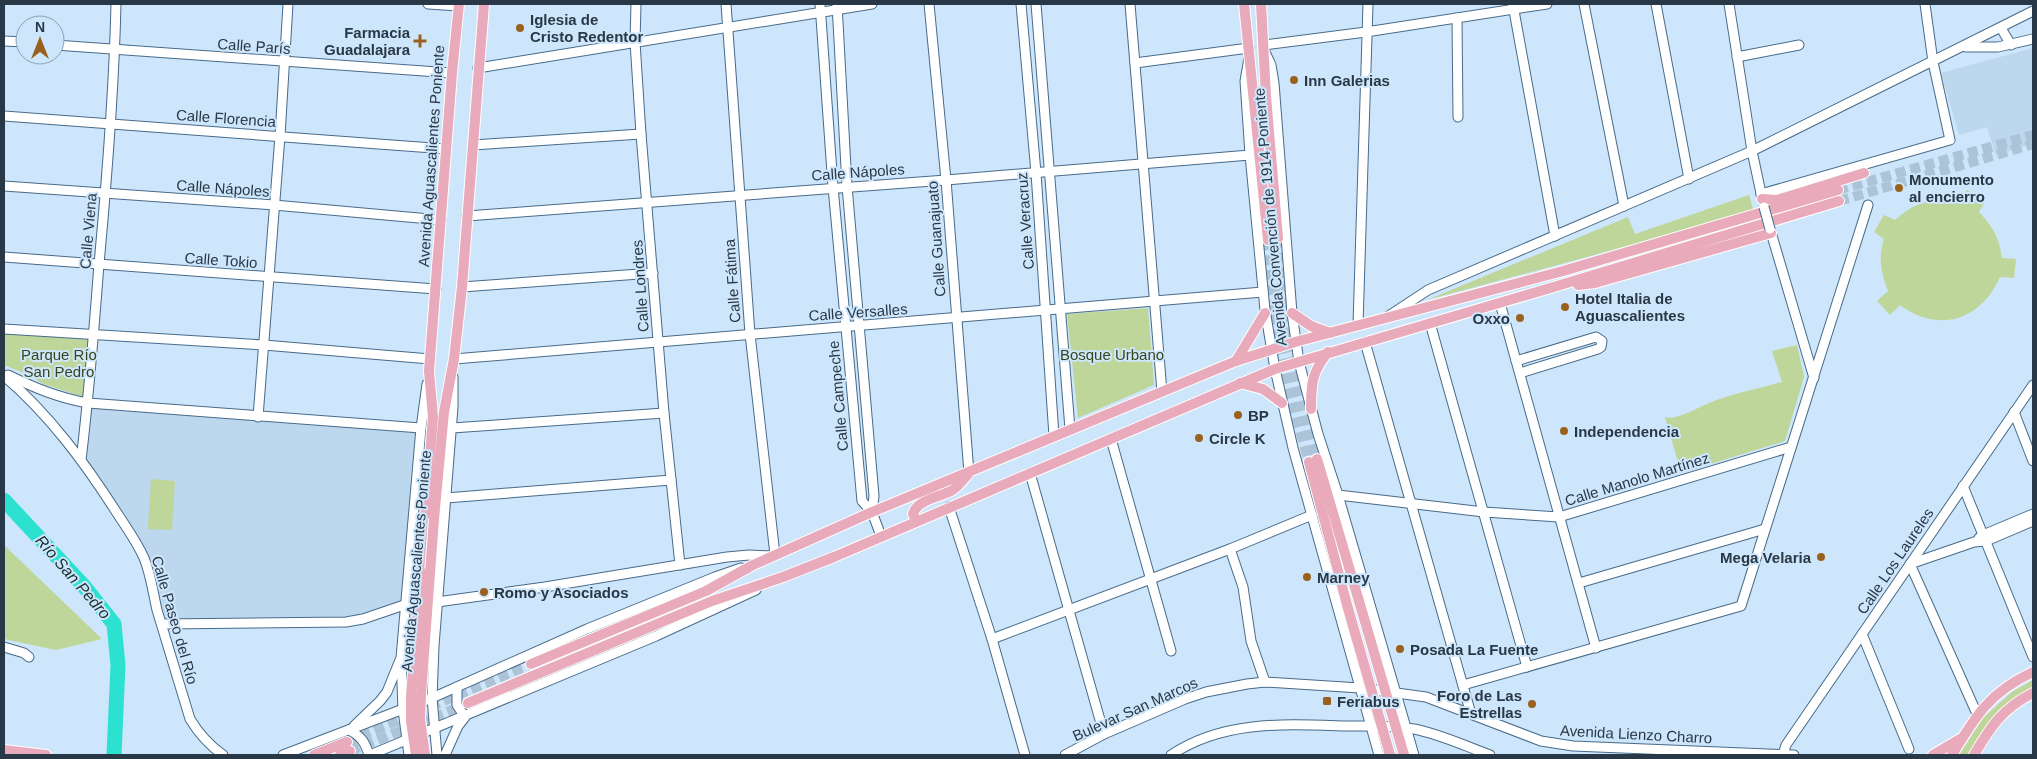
<svg xmlns="http://www.w3.org/2000/svg" width="2037" height="759" font-family="Helvetica,sans-serif">
<style>
.built{fill:#bdd7ef}
.green{fill:#bed699}
.lines{fill:none;stroke-linecap:round;stroke-linejoin:round}
.river{stroke:#2de1d1;stroke-width:15}
.major-tunnel{stroke:#adc3d7;stroke-width:10;stroke-dasharray:10 5;stroke-linecap:butt}
.minor-casing{stroke:#476b8a;stroke-width:11}
.major-casing{stroke:#fff;stroke-width:12}
.minor{stroke:#fff;stroke-width:9}
.major{stroke:#e9abbb;stroke-width:10}
.minor-bridge-casing{stroke:#476b8a;stroke-width:11;stroke-linecap:butt}
.major-bridge-casing{stroke:#fff;stroke-width:12;stroke-linecap:butt}
.minor-bridge{stroke:#fff;stroke-width:9}
.major-bridge{stroke:#e9abbb;stroke-width:10}
.poi-dot{fill:#99611d;stroke:#cee6fb;stroke-width:2}
.labels{text-anchor:middle;dominant-baseline:central;stroke-width:4;stroke-linejoin:round;paint-order:stroke}
.poi-label{font-size:15px;font-weight:bold;fill:#293846;stroke:#cee6fb;text-anchor:start}
.street-label{font-size:15px;fill:#293846;stroke:#cee6fb}
.park-label{font-size:15px;fill:#37451b;stroke:#cee6fb}
.water-label{font-size:16px;font-style:italic;fill:#16312d;stroke:#cee6fb}
</style>
<rect width="100%" height="100%" fill="#cee6fb"/>
<g class="built">
<polygon points="2033,48 2033,144 1996,155 1987,127 1959,135 1941,73"/>
<polygon points="88,403 421,428 407,604 363,619 162,624 144,558 81,460"/>
</g>
<g class="green">
<path d="M1967 190 1985 201 1979 212C1993 227 1999 237 2002 258L2016 259 2014 278 2000 277C1981 320 1939 334 1900 305L1890 315 1877 301 1888 291C1881 273 1878 257 1884 239L1874 232 1884 215 1895 220C1916 201 1932 198 1960 202Z"/>
<polygon points="1749,195 1754,212 1427,300 1628,217 1635,234"/>
<polygon points="1148,308 1154,385 1078,418 1067,314"/>
<polygon points="4,334 88,339 84,397 43,384 29,375 4,365"/>
<path d="M1797 345 1804 377 1785 441 1681 473 1665 417C1674 420 1690 412 1698 408 1724 395 1754 390 1782 382L1772 351Z"/>
<polygon points="151,479 175,481 172,530 148,529"/>
<polygon points="4,545 102,639 56,650 4,639"/>
<polygon points="2033,680 2033,690 1970,755 1959,755 1983,718 2012,692"/>
</g>
<g class="lines">
<polyline class="river" points="4,500 83,585 114,624 118,665 114,755"/>
<g class="major-tunnel">
<polyline points="1838,190 2033,135"/>
<polyline points="1839,201 2033,144"/>
<polyline points="1278,238 1287,347 1317,459"/>
<polyline points="1268,240 1279,346 1287,384 1309,462"/>
<polyline points="347,742 531,664"/>
<polyline points="350,751 465,705"/>
</g>
<defs>
<g id="minor">
<polyline points="428,4 458,6"/>
<polyline points="636,4 635,42 641,134 664,413 680,565"/>
<polyline points="726,4 750,334 775,555"/>
<polyline points="820,4 833,187 862,501 872,512 881,536"/>
<polyline points="837,4 847,186 874,496 872,512"/>
<polyline points="929,4 946,180 969,473"/>
<polyline points="1021,4 1036,173 1054,436"/>
<polyline points="1036,4 1070,429"/>
<polyline points="1130,4 1162,392"/>
<polyline points="1584,4 1624,206"/>
<polyline points="1656,4 1689,179"/>
<polyline points="1729,4 1752,151 1762,198"/>
<polyline points="1513,5 1555,236"/>
<polyline points="1457,18 1458,117"/>
<polyline points="2001,28 2011,45"/>
<polyline points="4,41 25,42"/>
<polyline points="55,45 452,73"/>
<polyline points="1264,45 1366,32 1547,4"/>
<polyline points="1966,47 1998,47 2033,39"/>
<polyline points="1264,50 1271,65 1274,83 1292,313 1299,362 1318,434 1338,495 1414,755"/>
<polyline points="1737,57 1799,45"/>
<polyline points="1249,58 1245,81 1250,155 1265,310 1275,369 1293,448 1379,755"/>
<polyline points="1135,63 1249,48"/>
<polyline points="478,68 872,4"/>
<polyline points="4,116 446,149"/>
<polyline points="473,145 641,134"/>
<polyline points="4,186 274,205 441,220"/>
<polyline points="1761,194 1950,140 1933,62 1925,4"/>
<polyline points="467,216 946,180 1250,155"/>
<polyline points="1770,229 1814,378"/>
<polyline points="4,257 436,289"/>
<polyline points="462,287 653,273"/>
<polyline points="1500,303 1596,648"/>
<polyline points="1387,317 1428,290 1752,151 2033,11"/>
<polyline points="1430,323 1527,667"/>
<polyline points="1358,325 1368,4"/>
<polyline points="4,329 264,345 430,359"/>
<polyline points="1365,342 1471,714"/>
<polyline points="454,359 1263,292"/>
<polyline points="1516,361 1596,337 1602,341 1601,347 1598,349 1520,373"/>
<path d="M8 375C35 388 59 398 88 403L421 428"/>
<path d="M4 376C49 414 85 463 117 513 126 527 137 542 144 558 151 575 153 593 157 610 168 646 179 682 190 719 199 734 209 745 223 755"/>
<polyline points="2014,412 2033,461"/>
<polyline points="258,417 280,136 288,4"/>
<polyline points="452,428 664,413"/>
<polyline points="1111,439 1171,651"/>
<path d="M81 460C89 395 94 330 99 264 107 178 114 91 116 4"/>
<polyline points="1030,473 1104,734"/>
<polyline points="1963,486 2033,657"/>
<polyline points="1338,495 1484,512 1559,517 1791,447"/>
<polyline points="446,498 671,480"/>
<polyline points="949,507 992,639 1025,755"/>
<polyline points="1979,538 1983,535 2033,514"/>
<polyline points="1230,549 1243,587 1251,641 1265,682"/>
<polyline points="1579,583 1765,529"/>
<polyline points="437,602 545,587 727,557 749,555 772,556"/>
<polyline points="162,624 346,622 363,619 407,604"/>
<polyline points="1862,634 1909,749"/>
<polyline points="992,639 1230,549 1312,515"/>
<polyline points="4,647 24,653 29,657"/>
<polyline points="1463,685 1741,606 1868,205"/>
<polyline points="1977,714 1910,564 1974,542 1986,541 2033,521"/>
<polyline points="354,726 380,701 387,692 400,660"/>
<path d="M349 730C361 736 365 742 369 755"/>
<polyline points="283,755 432,698 587,629 715,577 741,568"/>
<polyline points="370,755 656,636 756,590"/>
<polyline points="409,755 403,710 401,658 421,428 427,384"/>
<polyline points="437,755 432,698 434,646 453,407 453,377"/>
<polyline points="445,755 458,726 465,717 457,705 457,687"/>
<polyline points="1065,755 1104,734 1185,699 1206,692 1247,684 1265,682 1360,688 1426,697 1541,741 1573,746 1794,755"/>
<path d="M1171 755C1223 720 1285 724 1345 726 1367 726 1392 725 1414 729 1440 734 1465 746 1490 755"/>
<polyline points="1783,755 1786,745 2033,385"/>
</g>
<g id="major">
<polyline points="1244,4 1268,240"/>
<polyline points="1261,4 1266,96 1278,238"/>
<polyline points="1762,199 1777,200 1864,173"/>
<polyline points="1578,285 1595,283 1771,233"/>
<polyline points="1292,313 1311,326 1330,333"/>
<polyline points="1236,361 1265,313"/>
<polyline points="1240,383 1263,389 1282,403"/>
<path d="M1311 409C1311 383 1312 372 1328 352"/>
<polyline points="1317,459 1359,601"/>
<polyline points="1309,462 1347,605"/>
<polyline points="434,519 444,412 454,359 462,287 484,4"/>
<path d="M917 521 913 514C917 500 939 497 951 491 958 487 963 480 968 474"/>
<polyline points="421,572 433,417 429,371 452,73 459,4"/>
<polyline points="531,664 706,591 753,565 872,512 1236,361 1295,342 1563,271 1838,190"/>
<polyline points="468,703 712,601 783,577 834,557 1275,369 1557,286 1839,201"/>
<polyline points="4,750 46,755"/>
<polyline points="314,755 347,742"/>
<polyline points="340,755 350,751"/>
<polyline points="1933,755 1960,739"/>
<path d="M1952 755C1976 715 1990 692 2033 672"/>
<path d="M1974 755C1991 726 2002 709 2033 693"/>
</g>
</defs>
<use href="#minor" class="minor-casing"/>
<use href="#major" class="major-casing"/>
<use href="#minor" class="minor"/>
<use href="#major" class="major"/>
<defs>
<polyline id="minor-bridge" points="1764,207 1770,229"/>
<g id="major-bridge">
<polyline points="1359,601 1404,755"/>
<polyline points="1347,605 1390,755"/>
<polyline points="416,755 411,721 411,696 421,572"/>
<polyline points="425,755 420,719 421,694 434,519"/>
</g>
</defs>
<use href="#minor-bridge" class="minor-bridge-casing"/>
<use href="#major-bridge" class="major-bridge-casing"/>
<use href="#minor-bridge" class="minor-bridge"/>
<use href="#major-bridge" class="major-bridge"/>
</g>
<g class="poi-dot">
<circle cx="520" cy="28" r="5"/>
<path d="M417.5 33.5h5v5h5v5h-5v5h-5v-5h-5v-5h5z"/>
<circle cx="1294" cy="80" r="5"/>
<circle cx="1899" cy="188" r="5"/>
<circle cx="1565" cy="307" r="5"/>
<circle cx="1520" cy="318" r="5"/>
<circle cx="1238" cy="415" r="5"/>
<circle cx="1564" cy="431" r="5"/>
<circle cx="1199" cy="438" r="5"/>
<circle cx="1821" cy="557" r="5"/>
<circle cx="1307" cy="577" r="5"/>
<circle cx="484" cy="592" r="5"/>
<circle cx="1400" cy="649" r="5"/>
<rect x="1322" y="696" width="10" height="10" rx="2.5"/>
<circle cx="1532" cy="704" r="5"/>
</g>
<g class="labels">
<g class="poi-label">
<text x="530" y="19">Iglesia de<tspan x="530" dy="17">Cristo Redentor</tspan></text>
<text x="410" y="32" text-anchor="end">Farmacia<tspan x="410" dy="17">Guadalajara</tspan></text>
<text x="1304" y="80">Inn Galerias</text>
<text x="1909" y="179">Monumento<tspan x="1909" dy="17">al encierro</tspan></text>
<text x="1575" y="298">Hotel Italia de<tspan x="1575" dy="17">Aguascalientes</tspan></text>
<text x="1510" y="318" text-anchor="end">Oxxo</text>
<text x="1248" y="415">BP</text>
<text x="1574" y="431">Independencia</text>
<text x="1209" y="438">Circle K</text>
<text x="1811" y="557" text-anchor="end">Mega Velaria</text>
<text x="1317" y="577">Marney</text>
<text x="494" y="592">Romo y Asociados</text>
<text x="1410" y="649">Posada La Fuente</text>
<text x="1522" y="695" text-anchor="end">Foro de Las<tspan x="1522" dy="17">Estrellas</tspan></text>
<text x="1337" y="701">Feriabus</text>
</g>
<g class="street-label">
<text transform="translate(254 46) rotate(4)">Calle París</text>
<text transform="translate(226 118) rotate(4)">Calle Florencia</text>
<text transform="translate(431 156) rotate(-86)">Avenida Aguascalientes Poniente</text>
<text transform="translate(858 172) rotate(-4)">Calle Nápoles</text>
<text transform="translate(223 188) rotate(4)">Calle Nápoles</text>
<text transform="translate(1270 217) rotate(-95)">Avenida Convención de 1914 Poniente</text>
<text transform="translate(1025 221) rotate(-94)">Calle Veracruz</text>
<text transform="translate(88 231) rotate(-85)">Calle Viena</text>
<text transform="translate(936 239) rotate(-94)">Calle Guanajuato</text>
<text transform="translate(221 260) rotate(4)">Calle Tokio</text>
<text transform="translate(732 281) rotate(-94)">Calle Fátima</text>
<text transform="translate(640 286) rotate(-94)">Calle Londres</text>
<text transform="translate(858 312) rotate(-4)">Calle Versalles</text>
<text transform="translate(838 396) rotate(-95)">Calle Campeche</text>
<text transform="translate(1637 479) rotate(-17)">Calle Manolo Martínez</text>
<text transform="translate(416 561) rotate(-85)">Avenida Aguascalientes Poniente</text>
<text transform="translate(1895 561) rotate(-56)">Calle Los Laureles</text>
<text transform="translate(175 620) rotate(74)">Calle Paseo del Río</text>
<text transform="translate(1135 709) rotate(-24)">Bulevar San Marcos</text>
<text transform="translate(1636 734) rotate(3)">Avenida Lienzo Charro</text>
</g>
<g class="park-label">
<text x="59" y="354">Parque Río<tspan x="59" dy="17">San Pedro</tspan></text>
<text x="1112" y="354">Bosque Urbano</text>
</g>
<g class="water-label">
<text transform="translate(73 577) rotate(49)">Río San Pedro</text>
</g>
</g>
<rect width="2037" height="759" fill="none" stroke="#293846" stroke-width="10"/>
<g transform="translate(40 40)"><circle r="24" fill="#cee6fb" stroke="#8ca0b3"/>
<path d="M0-4L9 19L0 12L-9 19Z" fill="#99611d"/>
<text y="-8" font-size="14" font-weight="bold" text-anchor="middle" fill="#293846">N</text>
</g>
</svg>
